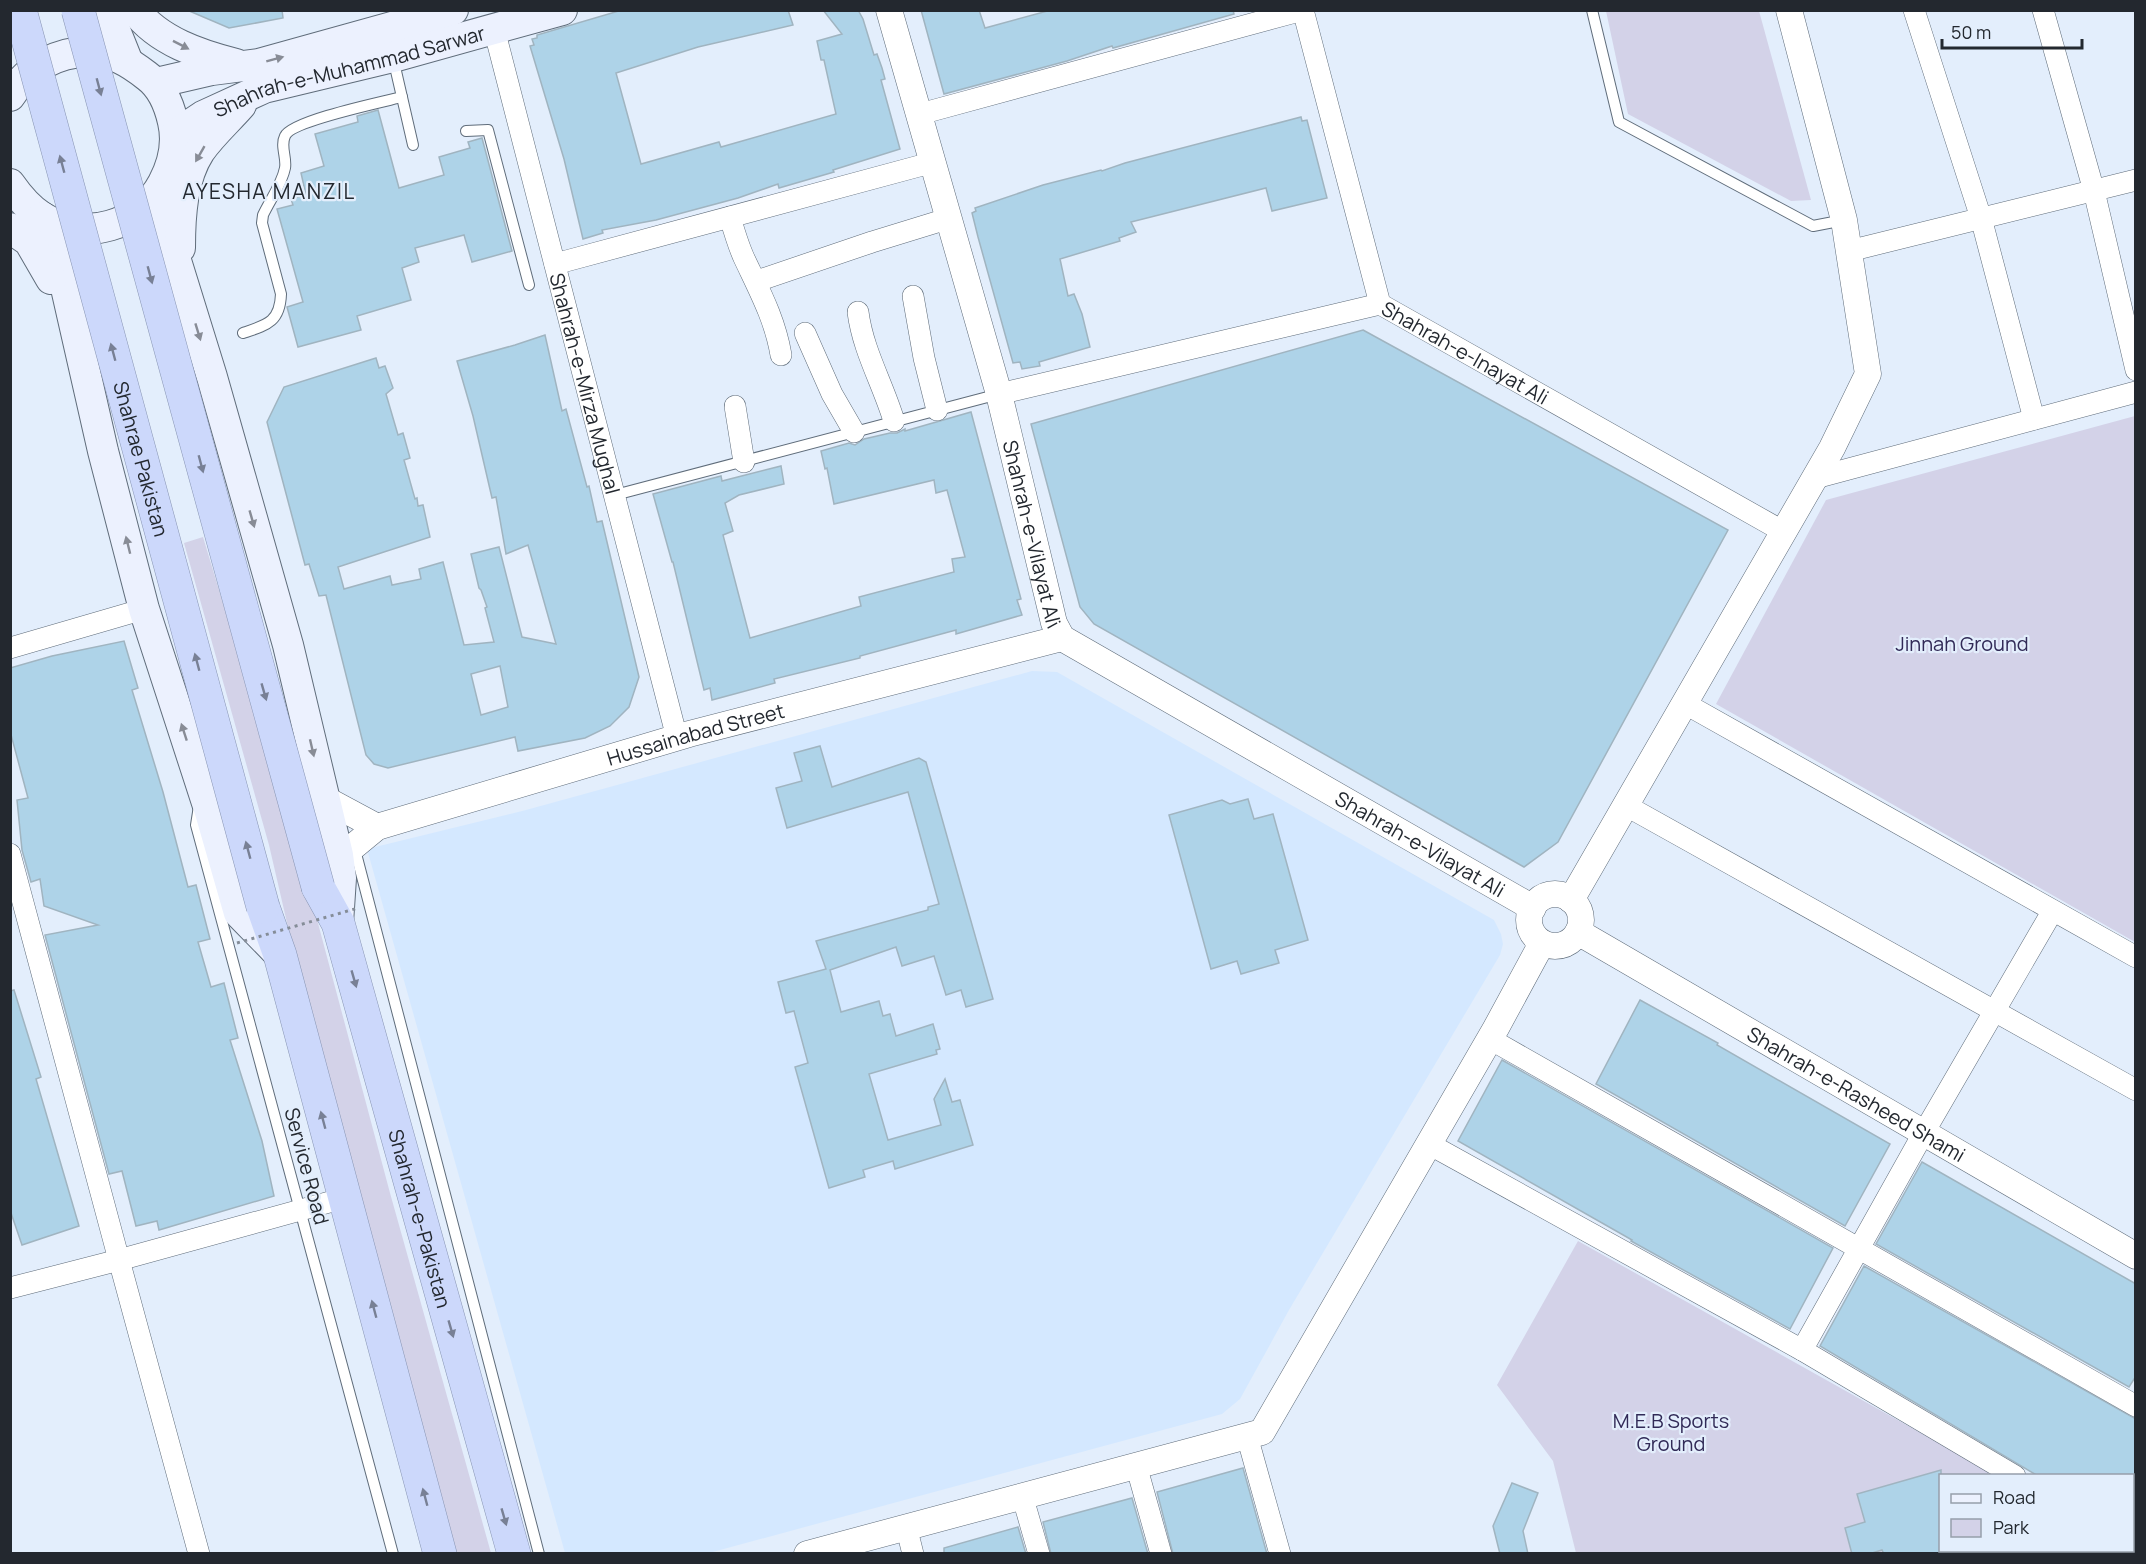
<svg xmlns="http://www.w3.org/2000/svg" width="2146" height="1564" font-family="Manrope,sans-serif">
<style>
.built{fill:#d4e8ff}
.green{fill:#d3d2e8}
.building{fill:#aed3e8;stroke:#a0b4c0;stroke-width:1.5;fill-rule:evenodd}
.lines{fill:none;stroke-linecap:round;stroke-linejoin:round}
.service-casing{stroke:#5f6c7a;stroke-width:12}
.minor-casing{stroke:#5f6c7a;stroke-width:22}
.tertiary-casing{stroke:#5f6c7a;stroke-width:27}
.secondary-casing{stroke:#5f6c7a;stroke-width:32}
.trunk-casing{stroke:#8895b3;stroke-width:34}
.service{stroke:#fff;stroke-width:10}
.minor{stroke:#fff;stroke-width:21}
.tertiary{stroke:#fff;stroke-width:26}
.secondary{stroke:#ecf1fe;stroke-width:30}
.trunk{stroke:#ccd8fb;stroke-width:33}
.trunk-bridge-casing{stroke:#8895b3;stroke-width:34;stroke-linecap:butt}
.path-bridge{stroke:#858d98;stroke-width:3;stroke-dasharray:3 4.5;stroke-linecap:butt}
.trunk-bridge{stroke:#ccd8fb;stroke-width:33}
.oneway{fill:#888c96}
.oneway2{fill:#788095}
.labels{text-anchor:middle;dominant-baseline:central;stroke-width:4.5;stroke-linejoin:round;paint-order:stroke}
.street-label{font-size:20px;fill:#23282f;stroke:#e3eefc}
.park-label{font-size:20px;fill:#312a57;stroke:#e3eefc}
.neighbourhood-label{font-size:21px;letter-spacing:1.5px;fill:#23282f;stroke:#e3eefc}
</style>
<rect width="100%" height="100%" fill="#e3eefc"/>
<polygon class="built" points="1032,671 1057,672 1494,920 1501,934 1503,944 1500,955 1289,1310 1240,1399 1222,1414 709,1553 565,1553 367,849 526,810"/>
<g class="green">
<polygon points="1606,11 1759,11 1811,200 1791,201 1628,114"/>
<polygon points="2135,416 2136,416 2135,942 1716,704 1826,500"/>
<polygon points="203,537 307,882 390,1193 491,1553 454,1553 297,966 269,845 184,543"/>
<polygon points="1578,1241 1996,1475 1940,1476 1940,1550 2129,1550 2134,1553 1576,1553 1553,1461 1497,1385"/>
</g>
<g class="building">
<polygon points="187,10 282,10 283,18 229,28"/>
<polygon points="622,10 788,10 793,25 698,47 616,73 641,164 719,142 721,147 836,114 824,60 821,60 817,41 842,34 823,10 858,10 863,19 874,55 877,54 882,68 885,79 881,80 900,149 833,170 834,172 779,188 778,184 738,198 656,220 602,230 603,233 583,239 564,159 530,46 534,45 532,39 537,38 537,35"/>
<polygon points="921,10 979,10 985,28 1051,10 1233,10 1234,14 1113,48 1112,46 1067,61 944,94"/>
<polygon points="378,110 399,188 444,175 439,157 470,148 468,142 482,138 512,251 472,262 464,235 415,248 419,262 402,268 411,300 357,316 361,330 298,347 287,307 303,302 277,209 293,205 291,199 306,195 301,173 324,166 315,134 358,122 357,116"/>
<polygon points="1301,117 1302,121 1307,120 1327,198 1272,211 1266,188 1131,222 1136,232 1119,238 1120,241 1060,259 1068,296 1074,294 1082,314 1090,347 1039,362 1040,366 1022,369 1020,362 1013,363 978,237 972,213 976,211 975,208 1043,185 1101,170 1102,171 1125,163"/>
<polygon points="1363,330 1728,530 1558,842 1524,867 1094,624 1080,607 1031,424"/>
<path d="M545 335 562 411 566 409 587 487 589 486 597 522 602 521 639 677 629 707 610 726 585 738 518 751 515 737 388 768 374 764 366 755 326 595 319 596 309 564 305 565 267 422 284 387 376 358 379 368 385 366 393 388 386 394 398 435 403 433 410 458 404 460 415 499 417 498 418 506 423 505 430 537 338 567 344 589 390 576 392 585 421 579 419 569 443 562 464 645 494 642 485 608 487 607 481 590 479 588 471 554 499 547 522 637 556 644 528 545 506 554 496 497 492 498 473 416 457 361 515 345ZM500 666 508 707 481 715 471 674Z"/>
<polygon points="971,412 1021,599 1017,600 1022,615 956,634 956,630 860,656 860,658 774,679 775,683 712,700 710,688 704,690 673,562 672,562 653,494 721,476 722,481 781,466 784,484 739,495 725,503 733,531 723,535 750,638 861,606 859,597 954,572 952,559 965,557 947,490 936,493 934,480 834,504 827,468 825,469 821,451 849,443 855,445 864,439 890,433 897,433 905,429 905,431"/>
<polygon points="124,641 138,688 132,690 163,792 188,887 196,885 210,939 198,942 211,987 224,983 238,1038 230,1040 262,1141 274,1196 159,1230 157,1221 136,1226 122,1171 109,1174 45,935 98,925 44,906 40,879 31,882 22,850 17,800 28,798 10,731 10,668 52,656"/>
<polygon points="820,746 832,787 919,758 926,762 993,999 966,1007 961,990 946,995 934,956 902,966 896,947 830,970 841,1012 879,1001 883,1016 890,1014 896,1036 933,1024 940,1049 936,1050 937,1054 869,1074 888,1140 941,1125 934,1099 945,1079 952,1102 960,1100 973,1145 895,1169 893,1161 863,1170 865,1177 829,1188 795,1067 808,1063 794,1011 786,1013 778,982 826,969 816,941 928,910 928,907 939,904 908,792 787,828 776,788 802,781 794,753"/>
<polygon points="1248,799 1254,819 1273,814 1308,940 1275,950 1279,963 1241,974 1237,961 1211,969 1169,815 1222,800 1230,804"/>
<polygon points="14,990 41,1077 36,1079 79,1226 22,1245 10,1210 10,991"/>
<polygon points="1640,1000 1718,1043 1717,1045 1890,1144 1845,1226 1596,1084"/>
<polygon points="1502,1060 1833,1248 1790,1329 1631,1241 1632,1240 1458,1141"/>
<polygon points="1922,1162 2136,1284 2136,1376 2129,1387 1876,1244"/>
<polygon points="1864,1266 2136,1419 2136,1476 2038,1476 1820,1346"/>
<polygon points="1243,1468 1267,1554 1173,1554 1157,1492"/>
<polygon points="1941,1470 1941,1554 1884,1554 1882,1550 1869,1554 1852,1554 1845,1528 1865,1522 1857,1494"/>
<polygon points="1512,1483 1538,1493 1523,1531 1528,1554 1500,1554 1493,1526"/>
<polygon points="1132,1498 1148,1554 1051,1554 1043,1522"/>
<polygon points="1018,1527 1026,1554 944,1554 944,1548"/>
</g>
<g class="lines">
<defs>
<g id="service">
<polyline points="1592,10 1619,122 1813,226 1844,220"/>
<polyline points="393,58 413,145"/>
<polyline points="466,131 488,130 529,285"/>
<path d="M243 333C267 325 280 322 281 294L262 223 263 215C270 200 282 184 285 168 287 158 280 146 285 136 291 121 382 102 402 97"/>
<polyline points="615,495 999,394"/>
<polyline points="199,806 196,825 393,1554"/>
<polyline points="354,846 539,1554"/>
</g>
<g id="minor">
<path id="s1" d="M1303 10 1380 304 1784 532"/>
<polyline points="1914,10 1981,218 2034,419"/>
<polyline points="2043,10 2094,191 2136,370"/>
<path id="s2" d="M494 29 677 738"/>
<polyline points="920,114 1303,10"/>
<path d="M730 217C734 231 738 245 744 258 759 290 775 319 781 355"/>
<polyline points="1849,251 2136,180"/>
<polyline points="555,264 934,162"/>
<polyline points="757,281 872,242 950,218"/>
<polyline points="913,296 924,358 937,410"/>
<path d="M858 312C863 351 883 384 894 421"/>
<polyline points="805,333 832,394 854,432"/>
<polyline points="999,394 1380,304"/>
<polyline points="735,406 744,462"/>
<polyline points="1815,478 2136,392"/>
<polyline points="10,648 144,609"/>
<polyline points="1684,703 2136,957"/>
<polyline points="1625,805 2136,1090"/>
<polyline points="10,854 119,1260 199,1554"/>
<polyline points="1490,1039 2136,1406"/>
<polyline points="1429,1144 1802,1350 2015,1476"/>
<polyline points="10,1288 119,1260 344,1198"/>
<polyline points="1802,1350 1923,1134 2052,912"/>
<polyline points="1247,1436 1280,1554"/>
<polyline points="1136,1465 1161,1554"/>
<polyline points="1022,1495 1039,1554"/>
<polyline points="906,1526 913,1554"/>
<polyline points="2132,1545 2136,1546"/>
</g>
<g id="tertiary">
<path id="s3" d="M889 10 999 394 1054 623 1062 638 1533 908"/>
<polyline points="323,798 377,827"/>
<path id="s4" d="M338 855 354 846 377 827 689 734 1062 638"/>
<circle cx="1555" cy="920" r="26"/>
<polyline points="1571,900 1832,448 1868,374 1844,220 1789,10"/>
<path id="s5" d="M1578 932 2136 1256"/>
<polyline points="807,1554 1262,1432 1496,1028 1542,943"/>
</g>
<g id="secondary">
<polyline points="107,10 127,60"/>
<path d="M135 10C158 41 200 55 236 64"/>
<polyline points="156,83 212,70 259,64 453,10"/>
<path d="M10 96C27 68 58 51 90 52 113 52 129 62 147 76 162 87 169 104 173 122 178 143 173 164 163 183 141 225 84 243 42 217 28 208 19 197 10 184"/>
<path id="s6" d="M176 134 203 116 264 88 393 57 562 10"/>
<polyline points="156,196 212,377 288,645 338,855 341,878 338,923"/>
<polyline points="42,217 52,240 66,288 103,451 144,609 210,812 239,913 280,955"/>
<polyline points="10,228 29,241 51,279"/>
<path d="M180 248C180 216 182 179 200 151 212 134 228 120 241 105"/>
</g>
<g id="trunk">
<path id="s7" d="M318 887 338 923 514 1554"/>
<polyline points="263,907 280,955 440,1554"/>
</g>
</defs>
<use href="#service" class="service-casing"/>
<use href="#minor" class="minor-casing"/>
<use href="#tertiary" class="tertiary-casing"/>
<use href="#secondary" class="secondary-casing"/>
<use href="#trunk" class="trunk-casing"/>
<use href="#service" class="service"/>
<use href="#minor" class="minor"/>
<use href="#tertiary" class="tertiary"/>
<use href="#secondary" class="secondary"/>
<use href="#trunk" class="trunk"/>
<defs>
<g id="trunk-bridge">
<path id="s8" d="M20 10 263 907"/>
<polyline points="78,10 318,887"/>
</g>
</defs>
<use href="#trunk-bridge" class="trunk-bridge-casing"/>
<polyline class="path-bridge" points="237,943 358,908"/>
<use href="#trunk-bridge" class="trunk-bridge"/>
</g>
<defs><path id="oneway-solid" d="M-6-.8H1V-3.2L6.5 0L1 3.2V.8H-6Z" transform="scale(1.5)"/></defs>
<g class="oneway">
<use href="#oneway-solid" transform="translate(181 45) rotate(27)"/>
<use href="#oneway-solid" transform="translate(275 59) rotate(-15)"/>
<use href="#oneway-solid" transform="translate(200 154) rotate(120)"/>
<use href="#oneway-solid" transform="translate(198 332) rotate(73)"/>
<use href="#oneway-solid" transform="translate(252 519) rotate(74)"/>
<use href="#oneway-solid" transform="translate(128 545) rotate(-104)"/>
<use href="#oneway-solid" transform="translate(184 732) rotate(-108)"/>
<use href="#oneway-solid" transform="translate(312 748) rotate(77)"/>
</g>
<g class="oneway2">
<use href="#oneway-solid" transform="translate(99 87) rotate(75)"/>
<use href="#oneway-solid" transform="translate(62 164) rotate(-105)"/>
<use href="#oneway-solid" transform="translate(150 275) rotate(75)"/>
<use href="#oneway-solid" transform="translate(113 352) rotate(-105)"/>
<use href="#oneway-solid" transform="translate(201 464) rotate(75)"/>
<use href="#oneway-solid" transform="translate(197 662) rotate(-105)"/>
<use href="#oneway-solid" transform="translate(264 692) rotate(74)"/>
<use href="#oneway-solid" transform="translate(248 850) rotate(-105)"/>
<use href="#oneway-solid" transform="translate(354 979) rotate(74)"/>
<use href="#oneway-solid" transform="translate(323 1120) rotate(-105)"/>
<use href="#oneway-solid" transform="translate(374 1309) rotate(-105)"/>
<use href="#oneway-solid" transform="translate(451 1329) rotate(74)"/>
<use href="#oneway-solid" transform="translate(425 1497) rotate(-105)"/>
<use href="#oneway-solid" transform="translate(504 1517) rotate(74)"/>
</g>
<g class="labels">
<g class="street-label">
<text stroke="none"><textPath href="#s6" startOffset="186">Shahrah-e-Muhammad Sarwar</textPath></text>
<text stroke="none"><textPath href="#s1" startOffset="402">Shahrah-e-Inayat Ali</textPath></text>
<text stroke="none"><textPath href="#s2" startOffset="366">Shahrah-e-Mirza Mughal</textPath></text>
<text stroke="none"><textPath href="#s8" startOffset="465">Shahrae Pakistan</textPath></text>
<text stroke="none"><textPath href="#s3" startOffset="543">Shahrah-e-Vilayat Ali</textPath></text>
<text stroke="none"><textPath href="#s4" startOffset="380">Hussainabad Street</textPath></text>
<text stroke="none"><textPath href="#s3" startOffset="1065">Shahrah-e-Vilayat Ali</textPath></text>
<text stroke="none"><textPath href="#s5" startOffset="322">Shahrah-e-Rasheed Shami</textPath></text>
<text transform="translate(307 1166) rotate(75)">Service Road</text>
<text stroke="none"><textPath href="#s7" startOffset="348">Shahrah-e-Pakistan</textPath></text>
</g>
<g class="park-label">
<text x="1962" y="643">Jinnah Ground</text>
<text x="1671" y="1420">M.E.B Sports<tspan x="1671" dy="23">Ground</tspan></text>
</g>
<g class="neighbourhood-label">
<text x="269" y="191">AYESHA MANZIL</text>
</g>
</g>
<rect width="2146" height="1564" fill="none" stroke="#23282f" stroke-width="24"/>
<rect x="1939" y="1474" width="195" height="78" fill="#e3eefc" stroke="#969faa" stroke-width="1.5"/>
<rect x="1951" y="1494" width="30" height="9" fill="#ecf1fe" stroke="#969faa" stroke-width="1.5"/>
<text x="1993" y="1504" font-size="18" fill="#23282f">Road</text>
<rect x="1951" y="1519" width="30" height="18" fill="#d3d2e8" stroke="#969faa" stroke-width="1.5"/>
<text x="1993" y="1534" font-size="18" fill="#23282f">Park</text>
<path d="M1942 39v9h140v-9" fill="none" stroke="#23282f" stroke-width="3"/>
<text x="1951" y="39" font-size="18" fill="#23282f" stroke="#e3eefc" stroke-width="4.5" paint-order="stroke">50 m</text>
</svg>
